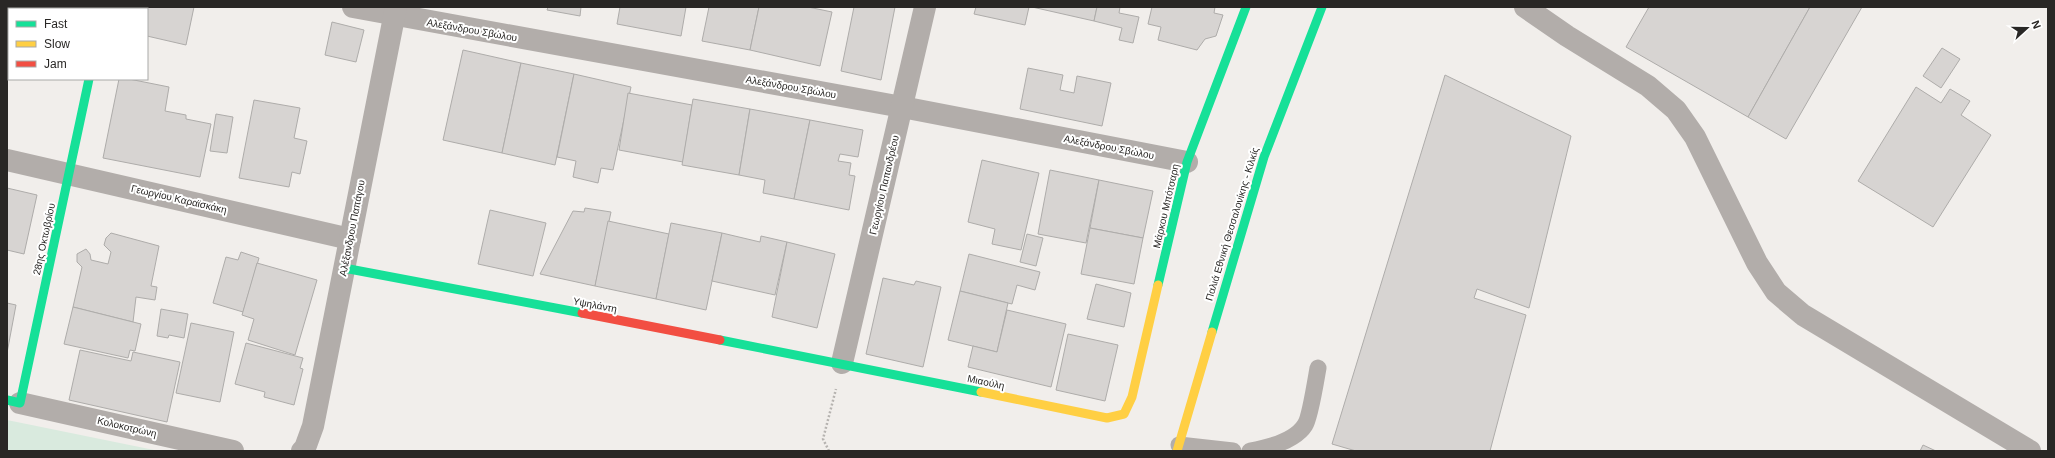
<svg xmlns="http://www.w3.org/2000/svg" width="2055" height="458" font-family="Helvetica,sans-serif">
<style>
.green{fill:#d9eade}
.building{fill:#d7d4d2;stroke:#aeacaa}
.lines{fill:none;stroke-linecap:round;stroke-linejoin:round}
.path{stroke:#b6b3b0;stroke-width:2.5;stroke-dasharray:2 2;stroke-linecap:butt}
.lane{stroke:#b2adaa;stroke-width:17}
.street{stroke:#b2adaa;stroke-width:22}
.fast{stroke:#16e098;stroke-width:9}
.slow{stroke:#ffcf43;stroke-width:9}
.jam{stroke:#f24e42;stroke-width:9}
.labels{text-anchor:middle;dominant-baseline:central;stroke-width:4;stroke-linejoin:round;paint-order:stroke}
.street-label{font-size:10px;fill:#292725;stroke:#fff}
</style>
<rect width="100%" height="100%" fill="#f1eeeb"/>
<polygon class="green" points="7,420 159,451 7,451"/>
<g class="building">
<rect x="18" y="7" width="64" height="2"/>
<polygon points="130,7 194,7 186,45 147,36 147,9 130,9"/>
<polygon points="548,7 581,7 580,16 547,10"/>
<polygon points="620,7 686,7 681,36 617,24"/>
<polygon points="709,7 759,7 750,50 702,41"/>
<polygon points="759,7 808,7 832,12 820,66 750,50"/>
<polygon points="854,7 895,7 881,80 841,71"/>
<polygon points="976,7 1029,7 1025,25 974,14"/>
<polygon points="1032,7 1097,7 1094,21"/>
<polygon points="1097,7 1120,7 1119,13 1139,17 1133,43 1119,40 1122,28 1094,21"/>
<polygon points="1152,7 1215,7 1214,13 1223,15 1216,36 1205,39 1197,50 1158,40 1161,27 1148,24"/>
<polygon points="1649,7 1810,7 1748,117 1626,47"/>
<polygon points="1810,7 1862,7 1786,139 1748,117"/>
<polygon points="332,22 364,30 356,62 325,55"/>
<polygon points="1942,48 1960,59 1941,88 1923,76"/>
<polygon points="463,50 521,63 502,153 443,140"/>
<polygon points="521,63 574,74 555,165 502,153"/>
<polygon points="1028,68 1063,75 1060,90 1074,93 1077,76 1111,83 1102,126 1020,109"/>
<polygon points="574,74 631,87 613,170 601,168 598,183 573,177 576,161 557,157"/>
<polygon points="1445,75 1571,136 1529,308 1477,289 1474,298 1526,315 1490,451 1356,451 1332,444"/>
<polygon points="119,79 129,79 169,87 165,111 186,115 186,119 211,124 200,177 103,158"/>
<polygon points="1916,87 1941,103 1950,89 1970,101 1961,115 1991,135 1933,227 1858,181"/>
<polygon points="628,93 692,105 683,162 619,150"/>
<polygon points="693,99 750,109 739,175 682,165"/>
<polygon points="254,100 300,108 294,138 307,141 300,174 292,172 289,187 239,178"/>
<polygon points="750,109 810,120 794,199 763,193 765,180 739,175"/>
<polygon points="216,114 233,117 227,153 210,151"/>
<polygon points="810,120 863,130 858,157 840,154 838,161 851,163 849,175 855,176 849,210 794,199"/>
<polygon points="982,160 1039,173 1021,250 992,244 995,229 968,222"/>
<polygon points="1050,170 1099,180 1086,243 1038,234"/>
<polygon points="1099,180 1153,191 1143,238 1090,228"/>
<polygon points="7,188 37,195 24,254 7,250"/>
<polygon points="585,208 611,212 595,286 540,274 573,211 584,212"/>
<polygon points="490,210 546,223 533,276 478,264"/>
<polygon points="608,221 669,234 656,299 595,286"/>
<polygon points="671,223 722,233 706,310 656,299"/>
<polygon points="1090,228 1143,238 1134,284 1081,274"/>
<polygon points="111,233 159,246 151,286 157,287 155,300 136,297 133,322 73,307 82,267 77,262 77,254 86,249 90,254 91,260 108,264 111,252 104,245 106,238"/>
<polygon points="722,233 760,242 761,236 787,242 775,295 712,281"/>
<polygon points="1027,234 1043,238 1036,266 1020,262"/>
<polygon points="787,242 835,254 817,328 772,317"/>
<polygon points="241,252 259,258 243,312 213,303 226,257 238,260"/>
<polygon points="969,254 1040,272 1035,290 1017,285 1012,304 960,291"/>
<polygon points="257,263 317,280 295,355 248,340 254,319 242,315"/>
<polygon points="883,278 914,285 916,281 941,287 923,367 866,354"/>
<polygon points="1096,284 1131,293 1124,327 1087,319"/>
<polygon points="960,291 1008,303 997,352 948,340"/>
<polygon points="7,303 16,305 7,353"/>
<polygon points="73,307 141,324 135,351 130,350 128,358 64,344"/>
<polygon points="161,309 188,314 184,338 169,335 168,338 157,336"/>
<polygon points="1007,310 1066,324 1051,387 968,367 973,346 997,352"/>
<polygon points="191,323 234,332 220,402 176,393"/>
<polygon points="1068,334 1118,345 1105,401 1056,390"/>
<polygon points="246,343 303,358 300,368 303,369 294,405 264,397 265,392 235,384"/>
<polygon points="80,350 131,361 133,352 180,362 167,422 69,400"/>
<polygon points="1923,445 1936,451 1920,451"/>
</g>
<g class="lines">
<polyline class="path" points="829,451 823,439 836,389"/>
<g class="lane">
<polyline points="1179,445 1233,451"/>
<path d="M1250 451C1267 448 1295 441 1305 425 1310 418 1316 379 1318 368"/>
</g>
<g class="street">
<polyline points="353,7 902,107 1187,162"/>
<polyline points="1525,7 1567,36 1648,86 1676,110 1695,137 1757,263 1776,292 1803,315 2030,451"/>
<polyline points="7,160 350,239"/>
<polyline points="842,363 925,7"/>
<polyline points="20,403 233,451"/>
<polyline points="302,451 305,448 313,426 396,7"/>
</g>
<g class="fast">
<polyline points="103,7 103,9"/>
<polyline points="344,268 582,313"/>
<polyline points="1158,285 1187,162 1246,7"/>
<polyline points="1212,332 1264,157 1322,7"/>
<polyline points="720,340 981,392"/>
<polyline points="7,400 20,403 89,79"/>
</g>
<g class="slow">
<polyline points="981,392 1107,418 1124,414 1132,397 1158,285"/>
<polyline points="1177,451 1212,332"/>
</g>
<polyline class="jam" points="582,313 720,340"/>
</g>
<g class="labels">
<g class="street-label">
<text transform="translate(472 30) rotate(10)">Αλεξάνδρου Σβώλου</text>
<text transform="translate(791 87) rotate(10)">Αλεξάνδρου Σβώλου</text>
<text transform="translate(1109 147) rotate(11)">Αλεξάνδρου Σβώλου</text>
<text transform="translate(884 185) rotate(-77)">Γεωργίου Παπανδρέου</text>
<text transform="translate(179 199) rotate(13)">Γεωργίου Καραϊσκάκη</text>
<text transform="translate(1166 206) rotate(-77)">Μάρκου Μπότσαρη</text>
<text transform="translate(1232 224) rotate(-73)">Παλιά Εθνική Θεσσαλονίκης - Κιλκίς</text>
<text transform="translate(352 228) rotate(-79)">Αλέξανδρου Παπάγου</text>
<text transform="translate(44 239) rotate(-78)">28ης Οκτωβρίου</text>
<text transform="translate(595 305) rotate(11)">Υψηλάντη</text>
<text transform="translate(986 382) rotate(12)">Μιαούλη</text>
<text transform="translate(127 427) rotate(13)">Κολοκοτρώνη</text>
</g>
</g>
<rect width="2055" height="458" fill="none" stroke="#292725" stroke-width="16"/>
<rect x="8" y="8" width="140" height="72" fill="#ffffff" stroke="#a9a9a8"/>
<rect x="16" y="21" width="20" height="6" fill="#16e098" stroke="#a9a9a8"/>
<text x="44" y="28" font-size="12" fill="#292725">Fast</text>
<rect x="16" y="41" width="20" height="6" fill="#ffcf43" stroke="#a9a9a8"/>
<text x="44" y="48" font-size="12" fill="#292725">Slow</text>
<rect x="16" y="61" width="20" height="6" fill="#f24e42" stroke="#a9a9a8"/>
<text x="44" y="68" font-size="12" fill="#292725">Jam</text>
<g transform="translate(2027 28) rotate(69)" stroke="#ffffff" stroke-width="3" paint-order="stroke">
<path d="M0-3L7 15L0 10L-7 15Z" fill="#292725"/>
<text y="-6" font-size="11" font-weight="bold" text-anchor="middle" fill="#292725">N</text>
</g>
</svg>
